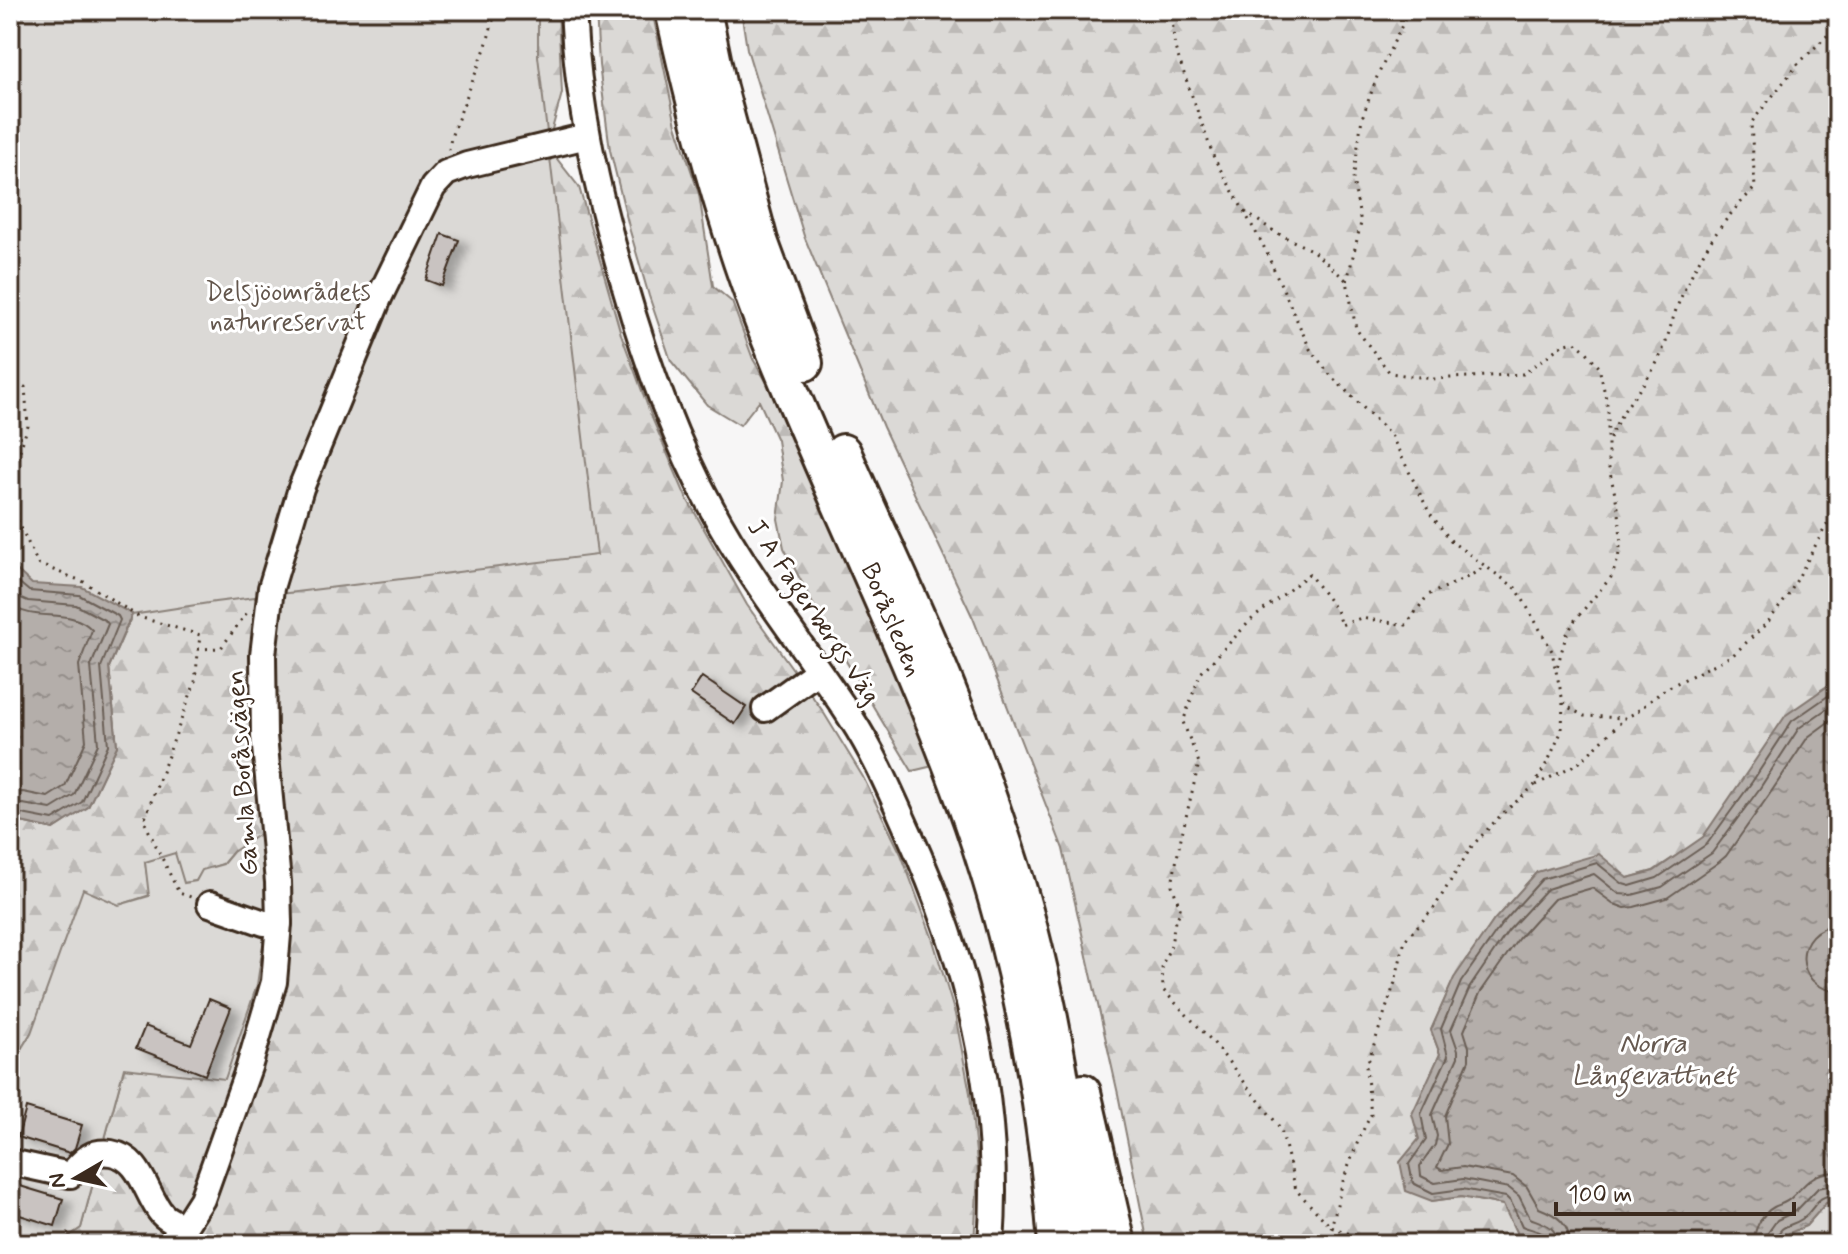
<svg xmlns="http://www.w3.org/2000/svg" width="1848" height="1254" font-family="Mynerve,sans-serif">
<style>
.forest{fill:url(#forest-firs);stroke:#8b827a;stroke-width:2}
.park{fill:#dbd9d6;stroke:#8b827a;stroke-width:2}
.water{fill:url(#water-ripples);stroke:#847972;stroke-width:2}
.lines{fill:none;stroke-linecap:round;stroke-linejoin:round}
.shore{stroke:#6b5f56;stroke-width:2}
.building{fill:#c9c3c1;stroke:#3b2a1e;stroke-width:2;filter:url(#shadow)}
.minor-casing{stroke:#3b2a1e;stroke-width:30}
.highway-casing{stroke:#3b2a1e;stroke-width:40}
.path{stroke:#3b2a1e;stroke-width:3;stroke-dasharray:2 6;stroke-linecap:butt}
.minor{stroke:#fff;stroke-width:24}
.highway{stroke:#fff;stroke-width:34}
.labels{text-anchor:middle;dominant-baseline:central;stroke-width:6;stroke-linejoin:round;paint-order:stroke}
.park-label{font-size:26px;fill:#63564c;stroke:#fff}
.street-label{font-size:26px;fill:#3b2a1e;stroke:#fff}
.water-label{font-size:28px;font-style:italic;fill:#65584f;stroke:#fff}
</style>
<defs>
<pattern id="forest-firs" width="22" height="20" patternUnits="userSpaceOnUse" patternTransform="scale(2)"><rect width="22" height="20" fill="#dbd9d6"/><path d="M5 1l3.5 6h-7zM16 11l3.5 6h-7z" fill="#bdbab7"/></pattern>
<pattern id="water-ripples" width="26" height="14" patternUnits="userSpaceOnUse" patternTransform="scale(2)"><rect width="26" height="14" fill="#b4aeaa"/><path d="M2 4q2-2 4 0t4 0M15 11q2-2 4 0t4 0" fill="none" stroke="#948e8a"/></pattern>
<filter id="shadow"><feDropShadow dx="9" dy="5" stdDeviation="4" flood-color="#0004"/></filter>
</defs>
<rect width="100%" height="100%" fill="#f7f6f6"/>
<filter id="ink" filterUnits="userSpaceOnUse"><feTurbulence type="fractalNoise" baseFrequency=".0125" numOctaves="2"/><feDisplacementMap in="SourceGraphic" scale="16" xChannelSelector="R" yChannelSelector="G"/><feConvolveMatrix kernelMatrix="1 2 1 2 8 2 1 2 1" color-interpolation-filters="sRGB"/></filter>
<g filter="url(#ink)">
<g class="forest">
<polygon points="10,10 558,10 562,93 551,133 554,155 579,187 621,334 652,418 686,497 747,605 822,710 863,777 901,854 932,937 955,1014 970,1093 978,1173 974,1244 57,1244 81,1228 124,1068 225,1078 233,852 223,864 203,870 196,881 184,883 145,862 150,895 119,905 31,1033 10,1067 10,824 21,822 54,829 117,746 109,667 132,615"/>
<polygon points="596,10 652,10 676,125 699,194 713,286 732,302 753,359 772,391 811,481 882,636 933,766 912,771 819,616 784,548 778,519 783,481 777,440 759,401 740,425 707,405 671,361 649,296 630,231 610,150 599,65"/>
<polygon points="741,10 1838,10 1838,679 1821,690 1745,777 1703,838 1653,871 1628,878 1537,872 1494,920 1454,979 1431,1030 1440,1054 1413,1114 1432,1201 1461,1197 1504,1205 1517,1234 1552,1244 1148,1244 1118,1094 1063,849 973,618 883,427 804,236 747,49"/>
<polygon points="1838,1202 1838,1244 1782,1244 1789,1233 1806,1226 1826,1203"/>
</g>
<g class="park">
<polygon points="10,10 538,10 538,56 597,555 215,602 132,615 109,667 117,746 88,807 54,829 21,822 10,824"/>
<polygon points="264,831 269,905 257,985 225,1079 124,1068 81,1228 57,1244 44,1244 10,1237 10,1067 31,1033 83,889 119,905 149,896 145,862 175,853 184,883 196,881 202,870 223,864 233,852"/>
</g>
<g class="water">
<polygon points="10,564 32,584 82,587 132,614 109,667 117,746 88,807 54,829 21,822 10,824"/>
<polygon points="1838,679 1838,951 1833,957 1838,969 1838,1202 1826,1203 1806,1226 1789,1233 1782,1244 1552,1244 1517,1234 1503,1205 1461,1197 1432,1201 1406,1191 1400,1162 1419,1139 1412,1114 1440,1054 1431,1030 1454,978 1494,920 1537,872 1599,854 1628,878 1654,871 1703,837 1786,715"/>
</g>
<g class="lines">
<g class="shore">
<polyline points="10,575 29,591 79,595 118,616 120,620 101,667 108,745 82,802 53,820 22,814 10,816"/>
<polyline points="10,588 21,598 28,601 76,605 106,621 108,624 91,666 98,744 74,795 51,809 23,804 10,806"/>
<path d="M10 604C34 624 71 606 92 630L79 665 86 741 65 786 48 797 23 792 10 793"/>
<path d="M1838 925C1792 927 1792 989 1838 991"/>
<path d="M1548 1244C1547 1230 1533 1231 1522 1226L1511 1202 1506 1197 1462 1189 1433 1193 1413 1183 1409 1164 1426 1140 1421 1114 1448 1056 1441 1029 1461 982 1501 925 1542 879 1597 863 1623 884 1630 886 1657 878 1707 844 1752 782 1792 721 1838 689"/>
<path d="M1558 1244C1557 1226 1545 1224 1530 1218L1519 1196 1509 1188 1463 1179 1435 1183 1421 1176 1420 1166 1435 1145 1437 1136 1432 1115 1458 1057V1050L1451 1030 1470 987 1508 931 1547 889 1594 874 1619 894 1632 895 1662 887 1712 853 1760 788 1799 728 1838 701"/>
<path d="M1570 1244C1569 1223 1557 1215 1539 1208L1527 1187 1513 1176 1463 1167 1441 1170 1437 1167 1448 1144 1445 1116 1469 1060V1047L1464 1031 1480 993 1518 939 1554 899 1592 888 1614 904 1625 908 1634 907 1667 898 1719 862 1726 856 1769 795 1808 737 1838 715"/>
<path d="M1753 1244C1754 1230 1761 1214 1774 1207 1780 1204 1786 1203 1791 1198 1810 1181 1809 1173 1838 1172"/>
<polyline points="1765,1244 1767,1234 1777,1220 1796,1211 1818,1188 1838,1184"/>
<path d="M1776 1244C1778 1223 1789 1228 1802 1219 1818 1207 1813 1196 1838 1194"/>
</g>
</g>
<g class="building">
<polygon points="442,234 459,240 442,286 426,280"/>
<polygon points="702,677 746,707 735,724 691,694"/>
<polygon points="209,999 231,1008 205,1075 136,1048 145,1026 191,1044"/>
<polygon points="26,1108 82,1125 75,1148 70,1153 18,1137"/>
<polygon points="10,1183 63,1199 55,1226 10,1212"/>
</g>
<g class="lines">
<defs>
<g id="minor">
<path d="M573 10C577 104 598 195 624 284 646 361 673 437 711 507 751 582 805 647 851 718 874 753 891 793 908 831 968 962 1002 1099 991 1244"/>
<polyline points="765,709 818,671"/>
<polyline points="210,904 264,923 279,923"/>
<path d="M10 1162 70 1175C83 1161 90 1150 111 1153 142 1158 145 1194 162 1214 167 1220 177 1223 184 1227"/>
<polyline points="170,1244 184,1227 202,1199 249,1067 274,982 279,923 278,882 264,736 263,655 271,588 301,488 379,298 433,187 446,173 467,165 587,136"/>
</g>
<g id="highway">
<path d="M673 10C696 117 724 221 763 323 829 491 912 652 972 823 1019 958 1045 1102 1056 1244"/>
<polyline points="703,10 719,88 760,241 805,363"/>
<path d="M843 452C879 535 920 617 953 702 976 760 997 820 1016 880 1052 998 1069 1121 1083 1244"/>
<polyline points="1083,1092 1118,1244"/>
</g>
</defs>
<use href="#minor" class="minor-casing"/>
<use href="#highway" class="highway-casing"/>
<g class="path">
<polyline points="1171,10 1175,48 1214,158 1263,245 1310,349 1331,376 1391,435 1429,512 1452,542 1517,589 1552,651 1555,667"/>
<polyline points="449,150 451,137 486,46 496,10"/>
<polyline points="1245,212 1277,233 1313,251 1347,281 1356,329 1390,373 1433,379 1523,374 1562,345 1575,342 1586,351 1599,367 1608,408 1608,464 1619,512 1621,540 1618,559 1612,576 1575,620 1566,636 1556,671 1563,701 1568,707 1584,716 1625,718 1635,713 1665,689 1733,655 1767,623 1788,596 1826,526 1838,512"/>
<polyline points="1347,281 1361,223 1353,180 1362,118 1377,77 1405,19 1406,10"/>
<polyline points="10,379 25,387 28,426 19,453 17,519 38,564 84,582 139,617 200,635 195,682 144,821 179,893 191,897"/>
<path d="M1610 439C1620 407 1648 385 1661 354 1668 339 1671 323 1677 307 1695 262 1720 221 1755 188L1751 123 1798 64 1838 25"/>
<polyline points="198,649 221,648 248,611"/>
<polyline points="1536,785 1580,762 1625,718"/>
<polyline points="1327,1244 1343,1181 1360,1136 1371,1115 1366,1068 1395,982 1405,940 1434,908 1472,846 1501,815 1534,786 1550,757 1562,730 1563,701"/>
<polyline points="1379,1244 1331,1227 1296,1190 1281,1129 1213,1042 1163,990 1162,965 1171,945 1175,921 1181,911 1172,885 1180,842 1199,763 1183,722 1200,674 1251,620 1309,574 1336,610 1341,625 1361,618 1406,625 1428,595 1470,576 1485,566"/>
</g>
<use href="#minor" class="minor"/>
<use href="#highway" class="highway"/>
</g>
</g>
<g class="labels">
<g class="park-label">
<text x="288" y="293">Delsjöområdets<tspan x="288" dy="30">naturreservat</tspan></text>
</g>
<g class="street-label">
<text transform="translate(813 612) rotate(56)">J A Fagerbergs Väg</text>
<text transform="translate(891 620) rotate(67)">Boråsleden</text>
<text transform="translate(243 773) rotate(-94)">Gamla Boråsvägen</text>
</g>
<g class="water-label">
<text x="1653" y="1044">Norra<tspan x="1653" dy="32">Långevattnet</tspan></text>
</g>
</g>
<rect width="1848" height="1254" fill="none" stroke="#fff" stroke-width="40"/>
<rect x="20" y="20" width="1808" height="1214" fill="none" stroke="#3b2a1e" stroke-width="3" filter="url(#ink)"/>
<g transform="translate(76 1178) rotate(261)" stroke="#ffffff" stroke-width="6" paint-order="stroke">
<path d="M0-6L14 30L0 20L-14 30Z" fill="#3b2a1e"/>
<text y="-12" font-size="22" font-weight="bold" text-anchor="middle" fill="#3b2a1e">N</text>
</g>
<path d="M1556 1202v12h238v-12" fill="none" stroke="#3b2a1e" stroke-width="4"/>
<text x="1568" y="1202" font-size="24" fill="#3b2a1e" stroke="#ffffff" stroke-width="6" paint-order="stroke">100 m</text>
</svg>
